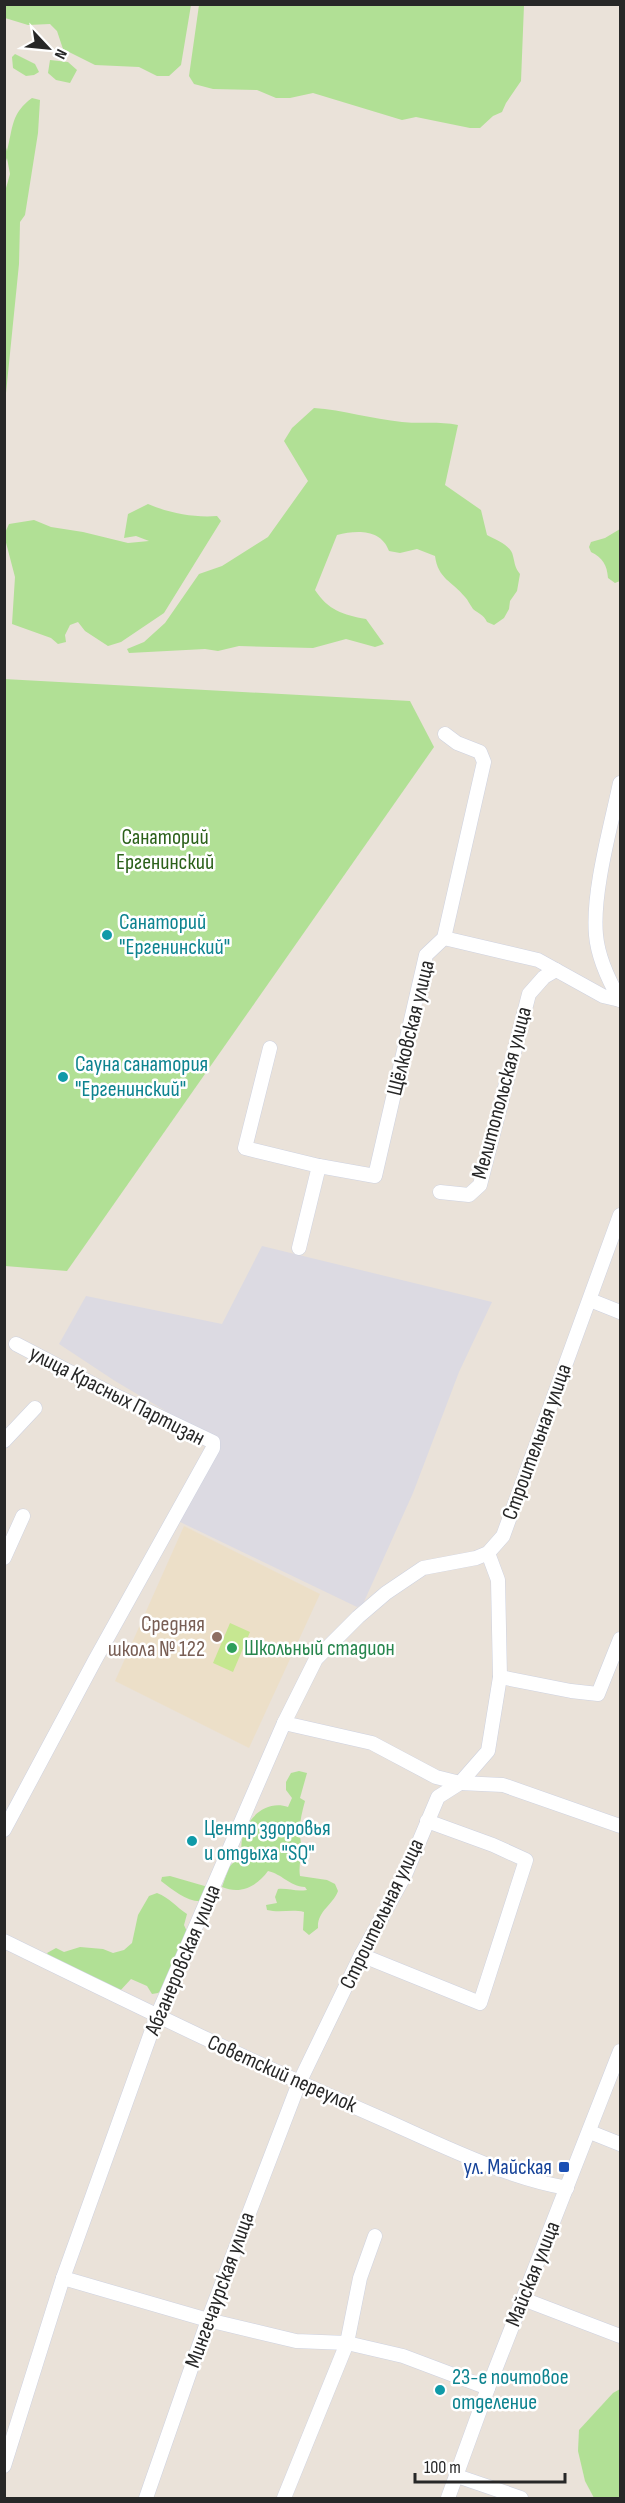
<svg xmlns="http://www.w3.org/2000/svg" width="625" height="2503" font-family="'Sofia Sans Condensed',sans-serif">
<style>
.industrial{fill:#dcdae2}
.education{fill:#ecdfc8}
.green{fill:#b1e095}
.pitch{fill:#c6e791}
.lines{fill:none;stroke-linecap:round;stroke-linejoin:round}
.minor-casing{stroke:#ced2e0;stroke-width:15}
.minor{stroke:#fff;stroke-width:14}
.culture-dot{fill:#0f9aa8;stroke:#fff;stroke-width:2}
.education-dot{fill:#8d6e63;stroke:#fff;stroke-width:2}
.leisure-dot{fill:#2e9e5b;stroke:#fff;stroke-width:2}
.transit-dot{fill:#1a4fb4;stroke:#fff;stroke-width:2}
.labels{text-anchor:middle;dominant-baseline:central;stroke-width:5;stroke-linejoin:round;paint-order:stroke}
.park-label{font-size:22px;fill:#2b611a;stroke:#fff}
.culture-label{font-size:22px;fill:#0d838f;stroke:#fff;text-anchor:start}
.street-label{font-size:22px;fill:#272727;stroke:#fff}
.education-label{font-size:22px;fill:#785e54;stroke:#fff;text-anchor:end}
.leisure-label{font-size:22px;fill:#27864d;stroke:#fff;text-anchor:start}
.transit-label{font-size:22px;fill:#164399;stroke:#fff;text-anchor:end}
</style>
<rect width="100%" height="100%" fill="#eae2d9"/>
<polygon class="industrial" points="262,1246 492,1302 459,1372 413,1493 363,1604 357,1607 178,1521 213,1439 115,1381 59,1344 86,1296 222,1324"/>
<polygon class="education" points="184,1526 320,1594 249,1748 115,1681"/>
<g class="green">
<polygon points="4,5 191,5 181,65 169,76 157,76 139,67 95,65 63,49 57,31 50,24 28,25 5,18"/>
<polygon points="199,5 524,5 521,81 506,103 502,112 493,116 480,128 470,128 416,117 402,120 313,93 290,98 276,98 257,90 213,89 194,84 189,76"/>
<polygon points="15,54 35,64 39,72 34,75 26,76 13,68 12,57"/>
<polygon points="50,60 68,62 77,70 70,83 56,80 48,73"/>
<path d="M32 98 40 100 38 133 25 215 20 222 19 264 5 403 4 195 10 174 7 158 5 164V144L7 151C13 128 11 113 32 98Z"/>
<path d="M314 408C343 410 372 419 402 422 421 424 439 421 458 425L445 485 481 510 487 535C496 540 511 545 513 556 515 564 515 568 520 574L517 591 510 601 509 609 504 618 494 625 487 622C483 614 479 614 473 609 470 605 468 600 465 597 452 581 438 579 435 556L417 549 400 553 389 551C381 529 357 530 337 535L315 590C328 610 343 615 366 619L384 644 375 647 346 639 313 648 239 646 218 651 205 649 129 653 127 649 144 642 165 623 199 574 222 566 268 537 308 481 284 441 292 428Z"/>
<path d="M148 504C169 513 195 518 217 516L221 521 164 613 121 642 108 646 85 631 78 622 70 625 65 635 66 642 58 644 51 638 12 624 15 577 4 535 9 524 34 520 51 527 83 532 128 543 149 541 136 536 124 538 128 514Z"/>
<path d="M620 529V581L615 583 608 578C607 565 603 558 591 552L589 547 591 542 605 538Z"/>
<polygon points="4,679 410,701 434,747 67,1271 5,1266"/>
<path d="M299 1771 307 1773 300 1798 305 1801C301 1816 298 1828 301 1843 303 1853 298 1865 300 1876L327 1880 335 1884 338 1891C333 1905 317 1911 318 1928L309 1935 303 1930 304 1912C292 1909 280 1913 267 1910L266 1905 277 1903 275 1897 278 1889C288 1888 296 1892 307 1890L305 1887C289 1886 282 1874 268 1871 257 1886 241 1895 222 1887L229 1867 242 1854C237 1828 261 1798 288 1807L292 1798 286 1790V1782L291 1773Z"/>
<path d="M170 1876 208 1887 203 1901C188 1903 173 1890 161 1881L162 1877Z"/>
<path d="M157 1893C170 1898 176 1907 187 1914L184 1925 188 1934 165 1987 158 1993 152 1994 147 1986 131 1979 119 1992 53 1962 47 1953 56 1948 64 1952 80 1947 103 1949 113 1953 124 1950 132 1943 138 1915 149 1896Z"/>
<polygon points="620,2389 620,2498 594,2498 585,2481 578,2451 579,2430 613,2393"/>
</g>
<polygon class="pitch" points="230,1623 250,1632 233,1672 213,1663"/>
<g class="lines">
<defs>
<g id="minor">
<path d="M620 783C611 826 592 892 596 935 598 958 609 981 620 1000"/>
<polyline points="444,938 538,960 603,996 620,1000"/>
<polyline points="270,1048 245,1148 319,1166"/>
<polyline points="440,1192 469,1195 480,1185 529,994 544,977 556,970"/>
<polyline points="299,1248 319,1166 375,1176 426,955 444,938 484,762 480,752 457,743 445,734"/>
<polyline points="590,1300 620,1312"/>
<polyline points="4,1441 35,1408"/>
<polyline points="4,1558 23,1516"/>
<polyline points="500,1677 571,1691 598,1694 620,1639"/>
<polyline points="284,1723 372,1743 436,1777 460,1783 503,1785 620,1826"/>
<polyline points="4,1830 95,1660 213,1448 213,1442 108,1392 16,1344"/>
<path d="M4 1941C129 2002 253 2063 380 2118 439 2144 504 2177 567 2188"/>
<polyline points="361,1955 480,2003 526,1860 493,1845 427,1821"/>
<polyline points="590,2132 620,2144"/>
<polyline points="63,2278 208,2320 296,2341 347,2343 403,2356 488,2388"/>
<polyline points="523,2299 620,2336"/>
<polyline points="4,2466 63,2278 157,2016 284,1723 316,1659 358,1617 386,1593 423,1568 476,1558 488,1553 503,1536 620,1215"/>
<polyline points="457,2476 521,2498"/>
<polyline points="146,2498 208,2320 299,2083 361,1955 405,1875 438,1797 460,1783 488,1751 500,1677 498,1580 488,1553"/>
<polyline points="284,2498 347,2343 360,2278 375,2236"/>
<polyline points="448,2498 488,2388 620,2051"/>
</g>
</defs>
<use href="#minor" class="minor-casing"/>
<use href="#minor" class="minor"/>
</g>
<g class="culture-dot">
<circle cx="107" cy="935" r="6"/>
<circle cx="63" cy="1077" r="6"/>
<circle cx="192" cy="1841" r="6"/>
<circle cx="440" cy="2390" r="6"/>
</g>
<circle class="education-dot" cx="217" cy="1637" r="6"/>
<circle class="leisure-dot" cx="232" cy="1648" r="6"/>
<rect class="transit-dot" x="558" y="2161" width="12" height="12" rx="3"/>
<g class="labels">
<g class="park-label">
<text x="165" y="837">Санаторий<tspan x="165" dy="25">Ергенинский</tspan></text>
</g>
<g class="culture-label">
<text x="119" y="922">Санаторий<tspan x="119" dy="25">"Ергенинский"</tspan></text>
<text x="75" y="1064">Сауна санатория<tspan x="75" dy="25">"Ергенинский"</tspan></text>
<text x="204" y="1828">Центр здоровья<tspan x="204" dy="25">и отдыха "SQ"</tspan></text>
<text x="452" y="2377">23-е почтовое<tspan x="452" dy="25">отделение</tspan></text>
</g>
<g class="street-label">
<text transform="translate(411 1028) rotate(-76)">Щёлковская улица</text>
<text transform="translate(502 1093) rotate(-75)">Мелитопольская улица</text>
<text transform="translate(117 1396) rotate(27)">улица Красных Партизан</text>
<text transform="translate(537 1442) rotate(-70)">Строительная улица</text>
<text transform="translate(382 1914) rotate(-64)">Строительная улица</text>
<text transform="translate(183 1960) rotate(-67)">Абганеровская улица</text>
<text transform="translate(282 2074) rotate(24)">Советский переулок</text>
<text transform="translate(533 2274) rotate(-68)">Майская улица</text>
<text transform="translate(220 2290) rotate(-70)">Мингечаурская улица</text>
</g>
<g class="education-label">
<text x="205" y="1624">Средняя<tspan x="205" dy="25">школа № 122</tspan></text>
</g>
<g class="leisure-label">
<text x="244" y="1648">Школьный стадион</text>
</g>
<g class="transit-label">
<text x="552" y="2167">ул. Майская</text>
</g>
</g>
<rect width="625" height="2503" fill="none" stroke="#272727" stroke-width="12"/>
<g transform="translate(48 48) rotate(116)" stroke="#ffffff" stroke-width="4.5" paint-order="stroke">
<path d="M0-4.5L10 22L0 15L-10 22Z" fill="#272727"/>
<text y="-9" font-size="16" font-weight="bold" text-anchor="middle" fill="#272727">N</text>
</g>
<path d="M415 2473v9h150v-9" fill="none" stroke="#272727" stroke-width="3"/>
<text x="424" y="2473" font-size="18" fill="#272727" stroke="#ffffff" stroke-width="4.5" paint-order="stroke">100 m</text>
</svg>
